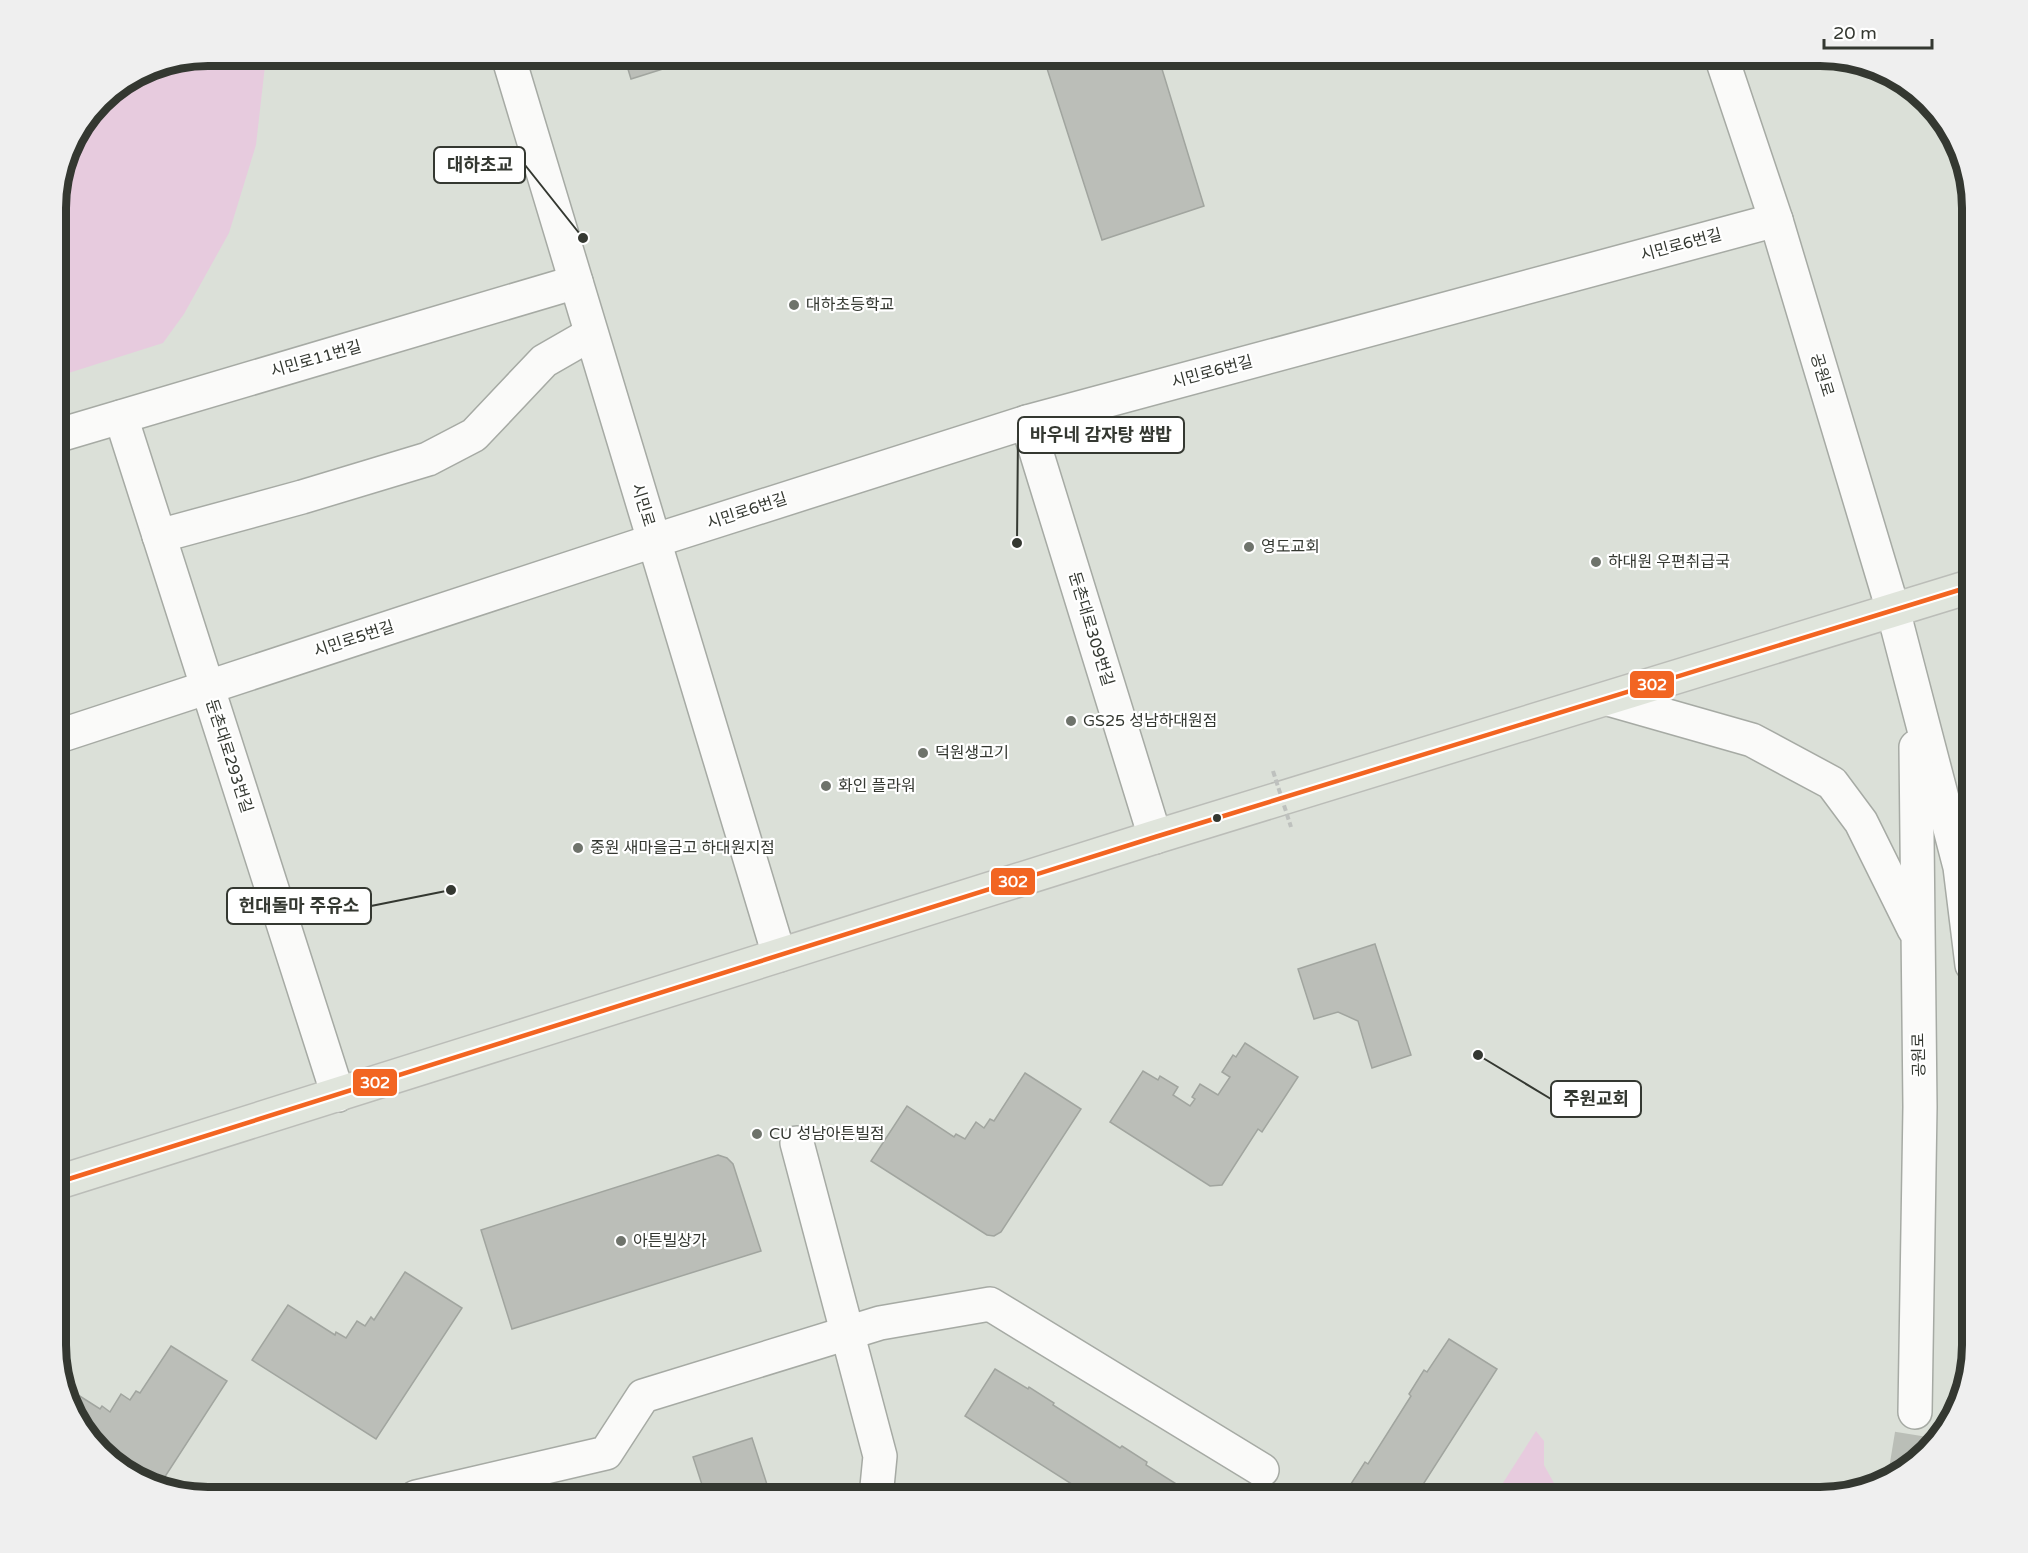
<svg xmlns="http://www.w3.org/2000/svg" width="2028" height="1553" font-family="'Varela Round','Noto Sans KR',sans-serif">
<style>
.green{fill:#e7cbde}
.building{fill:#bbbeb8;stroke:#a1a59f;stroke-width:1.5}
.lines{fill:none;stroke-linecap:round;stroke-linejoin:round}
.secondary-tunnel{stroke:#babeb7;stroke-width:33;stroke-dasharray:33 16;stroke-linecap:butt}
.minor-casing{stroke:#a6aaa4;stroke-width:36}
.secondary-casing{stroke:#a6aaa4;stroke-width:36}
.primary-casing{stroke:#bbbdb8;stroke-width:36}
.minor{stroke:#fafaf9;stroke-width:33}
.secondary{stroke:#fafaf9;stroke-width:33}
.primary{stroke:#e0e5dc;stroke-width:33}
.path-bridge{stroke:#bec1be;stroke-width:4;stroke-dasharray:6 3;stroke-linecap:butt}
.bus-1-casing{stroke:#fff;stroke-width:9}
.bus-1{stroke:#f26522;stroke-width:4.5}
.poi-dot{fill:#6e736b;stroke:#fff;stroke-width:2}
.bus-dot{fill:#343831;stroke:#fff;stroke-width:2}
.labels{text-anchor:middle;dominant-baseline:central;stroke-width:4.5;stroke-linejoin:round;paint-order:stroke}
.street-label{font-size:16px;fill:#343831;stroke:#fff}
.poi-label{font-size:16px;fill:#343831;stroke:#fff;text-anchor:start}
.rim{fill:none;stroke:#343831;stroke-width:8}
.leader{fill:none;stroke:#343831;stroke-width:2}
.callout-dot{fill:#343831;stroke:#fff;stroke-width:2}
.callout{fill:#fff;stroke:#343831;stroke-width:2}
.callout-label{font-size:18px;text-anchor:middle;font-weight:bold;fill:#343831}
.line-badge{stroke:#fff;stroke-width:2}
.badge-label{font-size:16px;text-anchor:middle;font-weight:bold;fill:#fff}
</style>
<rect width="100%" height="100%" fill="#dbe0d8"/>
<g class="green">
<polygon points="208,56 263,56 265,66 256,145 229,233 184,314 163,343 56,377 56,198 71,141 107,94 150,67"/>
<polygon points="1536,1431 1544,1441 1544,1465 1560,1494 1559,1497 1494,1497"/>
</g>
<g class="building">
<polygon points="624,56 704,56 631,79"/>
<polygon points="1043,56 1158,56 1204,206 1102,240"/>
<polygon points="1375,944 1411,1055 1372,1068 1358,1021 1338,1012 1314,1019 1298,969"/>
<polygon points="1245,1043 1298,1077 1262,1132 1258,1129 1222,1185 1210,1186 1110,1122 1143,1071 1158,1080 1160,1076 1178,1087 1173,1095 1190,1106 1195,1099 1192,1097 1200,1084 1218,1095 1230,1077 1222,1072 1233,1055 1236,1057"/>
<polygon points="1025,1073 1081,1109 1001,1232 994,1236 987,1235 871,1161 907,1106 954,1137 956,1134 965,1139 976,1122 984,1128 990,1119 994,1121"/>
<polygon points="718,1155 727,1158 733,1164 761,1251 512,1329 481,1230"/>
<polygon points="405,1272 462,1308 376,1439 252,1360 288,1305 335,1335 336,1332 346,1338 357,1321 365,1326 371,1317 374,1320"/>
<polygon points="1449,1339 1497,1369 1415,1497 1346,1497 1352,1489 1349,1487 1365,1462 1368,1464 1411,1396 1409,1394 1424,1370 1427,1372"/>
<polygon points="171,1346 227,1381 157,1489 115,1466 71,1413 64,1386 100,1409 102,1406 110,1412 121,1394 130,1400 136,1391 140,1393"/>
<polygon points="995,1369 1028,1389 1029,1387 1054,1403 1053,1405 1120,1448 1122,1446 1147,1462 1146,1465 1197,1497 1092,1497 965,1416"/>
<polygon points="752,1438 771,1497 706,1497 693,1457"/>
</g>
<g class="lines">
<polyline class="secondary-tunnel" points="1906,1467 1915,1412"/>
<defs>
<g id="minor">
<polyline points="121,417 338,1095"/>
<polyline points="1027,422 1155,837"/>
<polyline points="56,436 576,282"/>
<polyline points="159,536 302,497 428,459 474,435 544,361 591,334"/>
<polyline points="56,737 653,541 1027,422 1776,220"/>
<polyline points="797,1143 880,1456 876,1497"/>
<polyline points="416,1497 606,1453 643,1396 880,1323 990,1304 1262,1470"/>
</g>
<g id="secondary">
<polyline points="508,56 779,955"/>
<polyline points="1721,56 1776,220 1893,610 1960,867 1972,965"/>
<polyline points="1608,699 1752,740 1832,783 1861,822 1914,929"/>
<polyline points="1915,1412 1920,1107 1916,747"/>
</g>
<polyline id="primary" points="56,1183 1155,837 1972,586"/>
</defs>
<use href="#minor" class="minor-casing"/>
<use href="#secondary" class="secondary-casing"/>
<use href="#primary" class="primary-casing"/>
<use href="#minor" class="minor"/>
<use href="#secondary" class="secondary"/>
<use href="#primary" class="primary"/>
<polyline class="path-bridge" points="1273,771 1291,827"/>
<defs>
<polyline id="bus-1" points="56,1183 1155,837 1972,586"/>
</defs>
<use href="#bus-1" class="bus-1-casing"/>
<use href="#bus-1" class="bus-1"/>
</g>
<g class="poi-dot">
<circle cx="794" cy="305" r="6"/>
<circle cx="1249" cy="547" r="6"/>
<circle cx="1596" cy="562" r="6"/>
<circle cx="1071" cy="721" r="6"/>
<circle cx="923" cy="753" r="6"/>
<circle cx="826" cy="786" r="6"/>
<circle cx="578" cy="848" r="6"/>
<circle cx="757" cy="1134" r="6"/>
<circle cx="621" cy="1241" r="6"/>
</g>
<circle class="bus-dot" cx="1217" cy="818" r="5"/>
<g class="labels">
<g class="street-label">
<text transform="translate(1681 245) rotate(-15)">시민로6번길</text>
<text transform="translate(316 359) rotate(-16)">시민로11번길</text>
<text transform="translate(1212 372) rotate(-15)">시민로6번길</text>
<text transform="translate(1822 375) rotate(73)">공원로</text>
<text transform="translate(643 505) rotate(73)">시민로</text>
<text transform="translate(747 511) rotate(-18)">시민로6번길</text>
<text transform="translate(1091 629) rotate(73)">둔촌대로309번길</text>
<text transform="translate(354 639) rotate(-18)">시민로5번길</text>
<text transform="translate(229 756) rotate(72)">둔촌대로293번길</text>
<text transform="translate(1919 1055) rotate(-91)">공원로</text>
</g>
<g class="poi-label">
<text x="806" y="305">대하초등학교</text>
<text x="1261" y="547">영도교회</text>
<text x="1608" y="562">하대원 우편취급국</text>
<text x="1083" y="721">GS25 성남하대원점</text>
<text x="935" y="753">덕원생고기</text>
<text x="838" y="786">화인 플라워</text>
<text x="590" y="848">중원 새마을금고 하대원지점</text>
<text x="769" y="1134">CU 성남아튼빌점</text>
<text x="633" y="1241">아튼빌상가</text>
</g>
</g>
<path d="M0 0H2028V1553H0ZM208 66H1820A142 142 0 0 1 1962 208V1345A142 142 0 0 1 1820 1487H208A142 142 0 0 1 66 1345V208A142 142 0 0 1 208 66Z" fill="#efefef" fill-rule="evenodd"/>
<path class="rim" d="M208 66H1820A142 142 0 0 1 1962 208V1345A142 142 0 0 1 1820 1487H208A142 142 0 0 1 66 1345V208A142 142 0 0 1 208 66Z"/>
<path class="leader" d="M583 238L525 165M1017 543L1018 435M451 890L371 906M1478 1055L1551 1099"/>
<g class="callout-dot">
<circle cx="583" cy="238" r="6"/>
<circle cx="1017" cy="543" r="6"/>
<circle cx="451" cy="890" r="6"/>
<circle cx="1478" cy="1055" r="6"/>
</g>
<g class="callout">
<rect x="434" y="147" width="91" height="36" rx="6"/>
<rect x="1018" y="417" width="166" height="36" rx="6"/>
<rect x="227" y="888" width="144" height="36" rx="6"/>
<rect x="1551" y="1081" width="90" height="36" rx="6"/>
</g>
<g class="callout-label">
<text x="480" y="171">대하초교</text>
<text x="1101" y="441">바우네 감자탕 쌈밥</text>
<text x="299" y="912">헌대돌마 주유소</text>
<text x="1596" y="1105">주원교회</text>
</g>
<g class="line-badge">
<rect x="1629" y="670" width="46" height="29" rx="6" fill="#f26522"/>
<rect x="990" y="867" width="46" height="29" rx="6" fill="#f26522"/>
<rect x="352" y="1068" width="46" height="29" rx="6" fill="#f26522"/>
</g>
<g class="badge-label">
<text x="1652" y="690">302</text>
<text x="1013" y="887">302</text>
<text x="375" y="1088">302</text>
</g>
<path d="M1824 39v9h108v-9" fill="none" stroke="#343831" stroke-width="3"/>
<text x="1833" y="39" font-size="18" fill="#343831" stroke="#ffffff" stroke-width="4.5" paint-order="stroke">20 m</text>
</svg>
